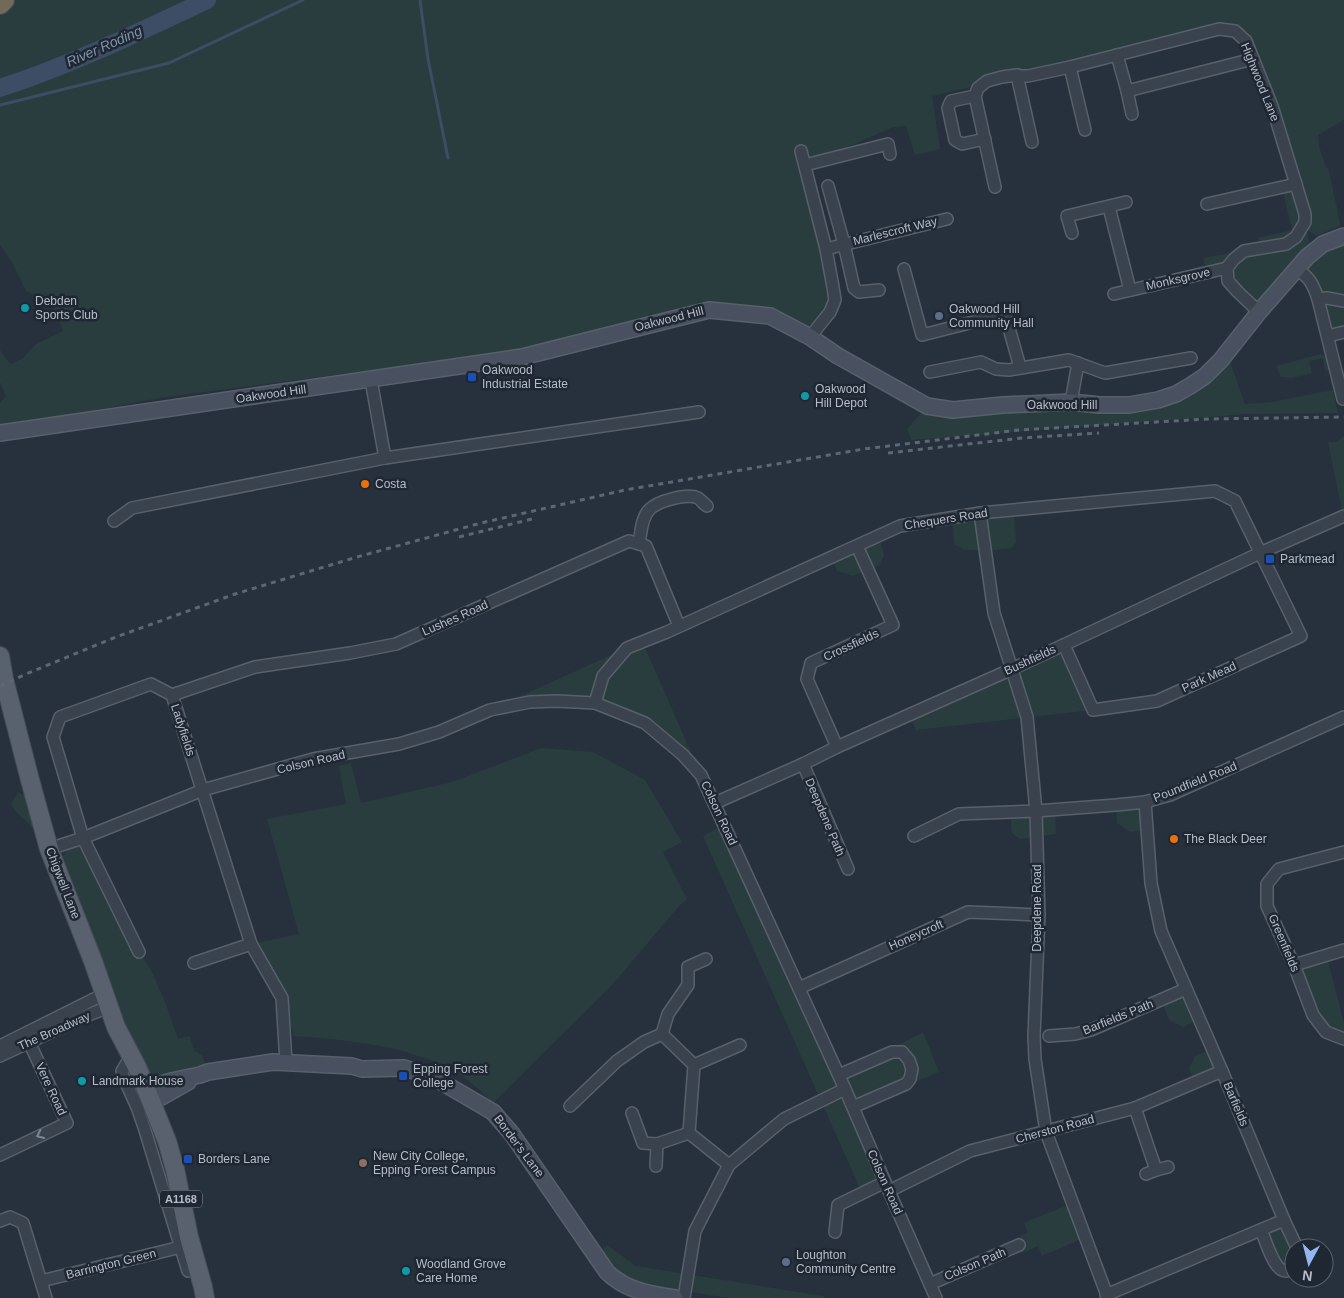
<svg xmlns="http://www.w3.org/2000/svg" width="1344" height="1298" font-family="Helvetica,sans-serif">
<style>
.green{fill:#293d3f}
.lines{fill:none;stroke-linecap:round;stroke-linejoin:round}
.stream{stroke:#3d4d65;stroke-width:3}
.river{stroke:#3d4d65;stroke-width:18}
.street-casing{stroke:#58606b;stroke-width:14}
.secondary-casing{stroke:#58606b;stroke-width:18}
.primary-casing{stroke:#434b56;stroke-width:20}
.highway-casing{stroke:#454d58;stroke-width:22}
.street{stroke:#3a424d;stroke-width:11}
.secondary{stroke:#495160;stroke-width:15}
.primary{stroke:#58616d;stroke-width:18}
.highway{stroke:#736958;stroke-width:20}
.rail{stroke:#5d6674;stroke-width:3;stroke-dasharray:5 5;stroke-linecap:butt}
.oneway{stroke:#7e8691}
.culture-dot{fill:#0f9aa8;stroke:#1f2732;stroke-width:2}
.service-dot{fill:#5c6f8a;stroke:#1f2732;stroke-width:2}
.transit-dot{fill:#1a4fb4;stroke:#1f2732;stroke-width:2}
.food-dot{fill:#e8710a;stroke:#1f2732;stroke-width:2}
.education-dot{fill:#8d6e63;stroke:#1f2732;stroke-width:2}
.labels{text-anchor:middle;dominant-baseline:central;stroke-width:5;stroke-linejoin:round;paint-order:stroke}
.shield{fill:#1f2732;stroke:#89909b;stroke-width:1}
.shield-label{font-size:11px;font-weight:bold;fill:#b6bdc8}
.street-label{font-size:12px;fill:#b6bdc8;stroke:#1f2732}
.poi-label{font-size:12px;fill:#b6bdc8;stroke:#1f2732;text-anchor:start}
.water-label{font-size:14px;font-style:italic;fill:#8093ad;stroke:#1f2732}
</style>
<rect width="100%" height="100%" fill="#27303d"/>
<g class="green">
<polygon points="15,0 1344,0 1344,120 1318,135 1319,146 1326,168 1328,168 1337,208 1340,226 1316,236 1308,230 1309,224 1252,45 1232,28 932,96 940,149 915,155 906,126 894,127 805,165 835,300 810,337 770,316 709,310 614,333 494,354 159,398 39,421 0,426 0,403 6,396 0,382 0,350 10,364 22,359 36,344 63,331 53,304 26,291 13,264 0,245 0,16"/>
<polygon points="1296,184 1312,253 1259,312 1238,292 1227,268 1207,273 1203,258 1260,248 1258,238 1292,230 1282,187"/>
<polygon points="1344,238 1344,300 1323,296 1304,271 1309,257"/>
<polygon points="1322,298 1344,301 1344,332 1328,336"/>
<polygon points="1321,354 1324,355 1328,362 1330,370 1325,371 1323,358 1309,361 1312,373 1292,378 1281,377 1276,366"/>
<polygon points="1229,359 1245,404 1272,402 1333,390 1338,413 1246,414 911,440 907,429 927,406 1158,400 1170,404 1190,394"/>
<polygon points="1344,436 1344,509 1342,510 1328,442 1337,442"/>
<polygon points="1014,510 1016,542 1011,548 995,550 965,550 954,544 952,518"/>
<polygon points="878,536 884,555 880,565 853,576 837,571 831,558"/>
<polygon points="642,641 701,775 645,723 595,703 490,710"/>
<polygon points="1064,645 1093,710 916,730 909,714"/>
<path d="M542 748 593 752 645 780 682 842 663 852 687 899 679 906 612 985 493 1103C479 1089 463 1074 444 1066 397 1044 345 1040 294 1036L282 998 251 944 299 934 267 819 346 804 339 766 351 763 361 803 452 782Z"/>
<path d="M18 792 24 795 26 799 34 827 32 828C26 819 15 814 11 804Z"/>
<polygon points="1145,802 1148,830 1130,832 1117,823 1116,805"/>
<polygon points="1055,810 1056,834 1020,839 1012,833 1010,812"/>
<polygon points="725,824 839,1075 892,1052 896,1046 923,1032 939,1072 853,1107 885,1182 862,1193 703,836"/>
<polygon points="74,846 83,846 139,952 151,970 165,1002 178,1039 190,1036 194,1051 202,1055 208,1072 151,1103 89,952 63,857 67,850"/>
<polygon points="1326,954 1344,1023 1344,1039 1326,1032 1294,965"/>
<polygon points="1186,989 1199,1019 1183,1027 1169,1020 1161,1000"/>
<polygon points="1212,1049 1222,1071 1195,1082 1189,1069 1195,1056"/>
<polygon points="1072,1203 1086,1237 1042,1256 1038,1246 1022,1253 1016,1238 1028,1233 1024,1223"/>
<polygon points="1284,1220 1294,1248 1294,1269 1282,1270 1261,1230"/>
<polygon points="607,1245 636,1266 823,1296 824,1298 729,1298 631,1283 613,1268 599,1252"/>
</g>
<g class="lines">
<g class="stream">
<polyline points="420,0 428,59 448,158"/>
<polyline points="0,105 169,63 303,0"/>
</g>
<path class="river" d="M0 88C71 65 139 32 207 0"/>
<defs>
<g id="street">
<polyline points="1117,55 1127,91 1132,114"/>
<polyline points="1070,67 1085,130"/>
<polyline points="1017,75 1032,142"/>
<polyline points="1127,91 1253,59"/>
<polyline points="975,96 951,101 948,108 955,140 962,144 985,139"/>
<polyline points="801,151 826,249 833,287 835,300 830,312 810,337"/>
<polyline points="805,165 888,144 890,154"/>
<polyline points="828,186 844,244 854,288 859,292 879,290"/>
<polyline points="995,187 975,96 978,88 987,81 1002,77 1017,75 1020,76 1028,76 1070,67 1219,29 1235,31 1246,41 1272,106 1305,214 1305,222 1296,237 1286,244 1244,251 1234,259 1227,268 1228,281 1238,292 1259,312"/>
<polyline points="1207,204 1296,184"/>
<polyline points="1109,207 1130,290"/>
<polyline points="1072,233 1067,216 1126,202"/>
<polyline points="826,249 947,219"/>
<polyline points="904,269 922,335 1005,314 1020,367"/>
<path d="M1297 269C1310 278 1313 284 1318 299L1343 399"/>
<polyline points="1114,294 1227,268"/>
<polyline points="1318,299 1327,298 1344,301"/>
<polyline points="1328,336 1344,332"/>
<polyline points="930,372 981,362 996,369 1009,370 1069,360 1105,373 1191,358"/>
<polyline points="371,380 385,458"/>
<polyline points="1071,402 1078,363"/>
<polyline points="980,513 994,613 1027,717 1036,811 1039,915 1034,1036 1035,1059 1046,1132 1108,1298"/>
<polyline points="114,521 132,508 385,458 699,412"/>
<path d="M639 544C641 534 641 518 649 510 657 501 687 493 698 498 701 500 704 504 707 506"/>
<polyline points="172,695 255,667 350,653 396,644 629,541 646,546 679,626"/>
<polyline points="595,703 603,676 627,648 667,632 900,526 980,513 1215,491 1235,501 1301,636 1157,701 1093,710 1064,645"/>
<polyline points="837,747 807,679 811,663 893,625 857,546"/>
<polyline points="803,764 848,869"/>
<polyline points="715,803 803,764 837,747 1012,669 1260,553 1344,516"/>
<polyline points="914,836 959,814 1036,811 1116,805 1145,802 1170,795 1344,717"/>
<polyline points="49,849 83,838 203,790 313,759 399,744 439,732 490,710 530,702 556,701 595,703 645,723 683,755 701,775 845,1089 885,1182 936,1298"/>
<polyline points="1344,852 1279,869 1267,884 1267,906 1294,965 1313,1015 1326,1032 1344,1039"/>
<polyline points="139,952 83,838 53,737 60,717 151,684 172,695 251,944 282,998 286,1062"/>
<polyline points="194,963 251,944"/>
<polyline points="1294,965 1344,950"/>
<polyline points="799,988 968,912 1039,915"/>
<polyline points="662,1034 668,1014 688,985 688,967 706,959"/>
<polyline points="1049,1036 1075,1034 1091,1030 1186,989"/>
<polyline points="0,1046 104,994"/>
<polyline points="0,1056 83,1017 109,1007"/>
<polyline points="131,1056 122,1071 123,1076 137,1107 144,1127 188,1271"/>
<polyline points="694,1065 740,1045"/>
<polyline points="839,1075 892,1052 902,1052 909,1060 912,1069 910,1079 906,1084 853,1107"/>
<polyline points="570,1106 617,1061 644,1042 662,1034 694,1065 689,1133 729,1165"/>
<polyline points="1135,1108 1156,1170 1146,1174"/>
<polyline points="632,1113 643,1143 657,1144 689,1133"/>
<polyline points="0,1155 67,1123 29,1042"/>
<polyline points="656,1166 657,1144"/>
<polyline points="1156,1170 1168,1167"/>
<polyline points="889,1191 970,1151 1135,1108 1222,1071"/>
<polyline points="1284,1220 1297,1248"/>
<polyline points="0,1221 10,1217 23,1223 46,1298"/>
<path d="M1261 1230C1265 1239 1273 1266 1282 1270 1286 1272 1290 1271 1294 1269"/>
<polyline points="835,1232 838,1205 885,1182"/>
<polyline points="41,1281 181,1247"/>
<polyline points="930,1284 1019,1245"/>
<polyline points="1106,1295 1284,1220 1222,1071 1161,931 1151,883 1145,802"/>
<polyline points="684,1298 695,1231 729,1165 784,1119 845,1089"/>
</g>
<g id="secondary">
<polyline points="0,433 522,357 709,310 770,316 810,337 838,356 927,406 953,410 1003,405 1071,402 1100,405 1129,405 1158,400 1176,394 1190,386 1205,376 1221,360 1259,312 1307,257 1323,244 1344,236"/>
<path d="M145 1089 171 1081 200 1075 208 1072 273 1062 352 1066 362 1069 404 1068 433 1077 493 1112 512 1134 607 1272C626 1291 650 1294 675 1298"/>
<polyline points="151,1103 188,1082"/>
</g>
<polyline id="primary" points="0,656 4,679 30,780 49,849 93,961 116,1027 138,1069 167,1141 175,1169 189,1237 203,1287 205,1298"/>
<polyline id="highway" points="0,4 4,0"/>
</defs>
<use href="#street" class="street-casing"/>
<use href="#secondary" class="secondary-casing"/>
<use href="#primary" class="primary-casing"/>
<use href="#highway" class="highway-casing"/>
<use href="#street" class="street"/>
<use href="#secondary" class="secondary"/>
<use href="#primary" class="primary"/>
<use href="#highway" class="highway"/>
<g class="rail">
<polyline points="888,453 1022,438 1099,433"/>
<polyline points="459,537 532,519"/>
<polyline points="0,686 26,674 116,637 235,594 357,557 481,523 625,490 864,449 1019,430 1208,419 1344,417"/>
</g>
</g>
<defs><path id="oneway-chevron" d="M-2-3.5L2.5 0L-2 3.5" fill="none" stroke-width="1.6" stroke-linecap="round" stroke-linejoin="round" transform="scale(1.25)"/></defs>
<use class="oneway" href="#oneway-chevron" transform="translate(40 1135) rotate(155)"/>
<g class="culture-dot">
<circle cx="25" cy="308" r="5"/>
<circle cx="805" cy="396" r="5"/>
<circle cx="82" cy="1081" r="5"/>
<circle cx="406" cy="1271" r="5"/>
</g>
<g class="service-dot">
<circle cx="939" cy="316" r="5"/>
<circle cx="786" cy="1262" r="5"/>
</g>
<g class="transit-dot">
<rect x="467" y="372" width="10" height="10" rx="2.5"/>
<rect x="1265" y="554" width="10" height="10" rx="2.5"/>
<rect x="398" y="1071" width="10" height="10" rx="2.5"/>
<rect x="183" y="1154" width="10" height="10" rx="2.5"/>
</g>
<g class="food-dot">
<circle cx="365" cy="484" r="5"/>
<circle cx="1174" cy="839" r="5"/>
</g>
<circle class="education-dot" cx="363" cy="1163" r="5"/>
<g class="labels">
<rect class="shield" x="160" y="1190.5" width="42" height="17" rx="4"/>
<g class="shield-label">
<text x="181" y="1199">A1168</text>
</g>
<g class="street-label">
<text transform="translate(1260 82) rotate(68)">Highwood Lane</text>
<text transform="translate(895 231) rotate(-14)">Marlescroft Way</text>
<text transform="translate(1178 279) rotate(-13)">Monksgrove</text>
<text transform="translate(669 319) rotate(-14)">Oakwood Hill</text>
<text transform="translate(271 394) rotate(-8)">Oakwood Hill</text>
<text x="1062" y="405">Oakwood Hill</text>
<text transform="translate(946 519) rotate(-9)">Chequers Road</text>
<text transform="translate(455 618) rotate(-24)">Lushes Road</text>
<text transform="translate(851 645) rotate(-25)">Crossfields</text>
<text transform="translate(1030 660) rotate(-25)">Bushfields</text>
<text transform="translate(1209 677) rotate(-24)">Park Mead</text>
<text transform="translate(183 730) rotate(72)">Ladyfields</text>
<text transform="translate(311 762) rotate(-13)">Colson Road</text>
<text transform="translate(1195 782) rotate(-22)">Poundfield Road</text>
<text transform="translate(719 813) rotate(65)">Colson Road</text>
<text transform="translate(825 817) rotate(67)">Deepdene Path</text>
<text transform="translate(63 883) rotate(69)">Chigwell Lane</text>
<text transform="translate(1037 908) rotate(-90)">Deepdene Road</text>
<text transform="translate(916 935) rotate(-24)">Honeycroft</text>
<text transform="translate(1284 943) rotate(67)">Greenfields</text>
<text transform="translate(1118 1017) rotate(-22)">Barfields Path</text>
<text transform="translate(54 1031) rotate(-24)">The Broadway</text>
<text transform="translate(51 1089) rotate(65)">Vere Road</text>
<text transform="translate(1236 1104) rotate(67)">Barfields</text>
<text transform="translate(1055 1129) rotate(-15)">Cherston Road</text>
<text transform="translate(519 1146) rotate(53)">Border's Lane</text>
<text transform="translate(885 1182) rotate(66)">Colson Road</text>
<text transform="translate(111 1264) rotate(-14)">Barrington Green</text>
<text transform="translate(975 1264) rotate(-23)">Colson Path</text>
</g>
<g class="poi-label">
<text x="35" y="301">Debden<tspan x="35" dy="14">Sports Club</tspan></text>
<text x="949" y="309">Oakwood Hill<tspan x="949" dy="14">Community Hall</tspan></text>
<text x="482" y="370">Oakwood<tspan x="482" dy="14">Industrial Estate</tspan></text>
<text x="815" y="389">Oakwood<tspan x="815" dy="14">Hill Depot</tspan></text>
<text x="375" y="484">Costa</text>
<text x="1280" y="559">Parkmead</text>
<text x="1184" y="839">The Black Deer</text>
<text x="413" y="1069">Epping Forest<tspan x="413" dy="14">College</tspan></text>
<text x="92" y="1081">Landmark House</text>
<text x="373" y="1156">New City College,<tspan x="373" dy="14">Epping Forest Campus</tspan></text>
<text x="198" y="1159">Borders Lane</text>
<text x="796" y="1255">Loughton<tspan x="796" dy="14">Community Centre</tspan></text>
<text x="416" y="1264">Woodland Grove<tspan x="416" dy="14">Care Home</tspan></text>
</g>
<g class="water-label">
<text transform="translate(104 46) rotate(-24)">River Roding</text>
</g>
</g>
<g transform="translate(1309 1263) rotate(187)"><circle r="24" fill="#1f2732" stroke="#5b636e"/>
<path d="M0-4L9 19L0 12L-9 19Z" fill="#93b5f0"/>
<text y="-8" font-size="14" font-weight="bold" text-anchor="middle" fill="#b6bdc8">N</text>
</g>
</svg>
